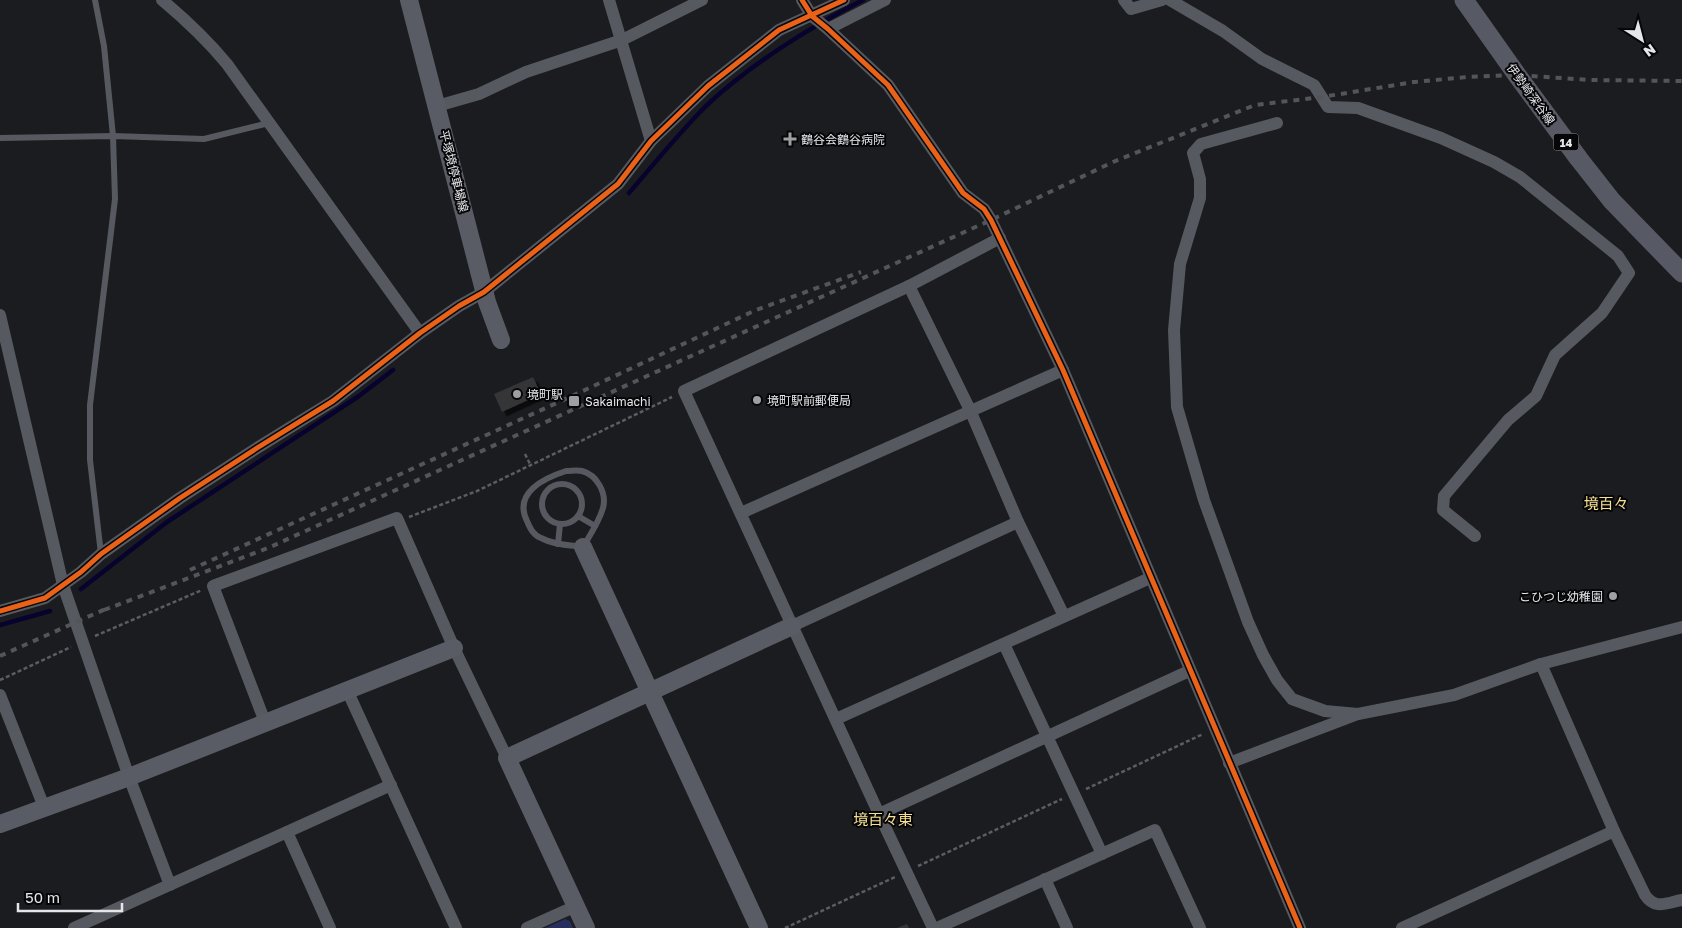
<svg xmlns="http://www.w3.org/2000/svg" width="1682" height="928" font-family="'Golos Text','Noto Sans JP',sans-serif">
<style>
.green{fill:#282e5f}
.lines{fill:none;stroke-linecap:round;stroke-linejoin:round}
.stream{stroke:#07032e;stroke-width:4.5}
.building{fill:#353538;filter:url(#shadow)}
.path{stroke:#5c5d63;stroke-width:2.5;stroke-dasharray:4 2.5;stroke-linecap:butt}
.lane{stroke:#575961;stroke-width:6}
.street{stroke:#575961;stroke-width:12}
.secondary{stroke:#595c65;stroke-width:18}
.primary{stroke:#575a64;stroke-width:19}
.rail{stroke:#53555a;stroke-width:4;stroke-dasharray:6 6;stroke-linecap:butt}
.cycleway-casing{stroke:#060608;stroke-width:8}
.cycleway{stroke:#ea6118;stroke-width:5}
.poi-dot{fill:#9e9fa3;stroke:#060608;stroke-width:2}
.labels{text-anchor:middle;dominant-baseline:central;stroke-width:4;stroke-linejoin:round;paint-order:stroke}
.shield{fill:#060608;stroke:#a2a3a6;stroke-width:1}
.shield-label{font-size:11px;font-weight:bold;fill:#e5e6ea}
.street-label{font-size:12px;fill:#e5e6ea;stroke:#060608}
.poi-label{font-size:12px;fill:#e5e6ea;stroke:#060608;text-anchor:start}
.quarter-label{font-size:15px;fill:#f6e193;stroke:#060608}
</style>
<defs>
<filter id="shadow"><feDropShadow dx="4.5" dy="4.5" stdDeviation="0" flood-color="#0009"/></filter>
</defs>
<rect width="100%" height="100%" fill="#1b1c1f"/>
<polygon class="green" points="565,919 570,921 573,928 545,928"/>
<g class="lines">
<g class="stream">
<path d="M629 193C654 164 678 134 705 107 748 66 810 27 863 0"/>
<polyline points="81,589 167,522 359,396 393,370"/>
<polyline points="0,625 50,611"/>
</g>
</g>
<g class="building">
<polygon points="533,377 541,394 502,412 494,394"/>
<polygon points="907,924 909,928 897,928"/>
</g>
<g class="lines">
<g class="path">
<polyline points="525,454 531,466"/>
<polyline points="409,517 477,491 672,397"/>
<polyline points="95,636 202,590"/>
<polyline points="0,680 71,647"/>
<polyline points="1086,789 1203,734"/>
<polyline points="918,866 1062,799"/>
<polyline points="785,928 895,877"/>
</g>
<g class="lane">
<polyline points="95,0 104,46 113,136 115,199 90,405 90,460 101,554"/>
<polyline points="0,138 113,136 204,139 269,123"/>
<path d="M566 471C571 471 577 470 582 471 597 475 607 493 603 508 599 522 590 535 583 547 569 545 554 545 541 538 533 535 530 528 527 521 513 493 544 478 566 471Z"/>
<circle cx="562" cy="504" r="20"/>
<polyline points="578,516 595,526"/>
<polyline points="558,544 560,524"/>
</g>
<g class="street">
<path d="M162 0C186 20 207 40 227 64L420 333"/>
<polyline points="609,0 651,141"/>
<polyline points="802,0 812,16 828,29 888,85 963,193 984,209 991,220 1063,370 1300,928"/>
<polyline points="1124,0 1131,9 1162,0"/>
<polyline points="1170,0 1223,31 1262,59 1314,85 1328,107 1358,108 1441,138 1494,162 1520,177 1618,256 1629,273 1602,313 1555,355 1536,396 1508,420 1444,496 1443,510 1475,536"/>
<polyline points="828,29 885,0"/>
<polyline points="437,106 479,94 526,72 622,40 702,0"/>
<polyline points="1277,123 1201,144 1193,153 1200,179 1200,198 1180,264 1174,330 1177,407 1204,500 1248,622 1263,655 1277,680 1292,699 1325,711 1358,714"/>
<polyline points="909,286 970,410 1018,522 1064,616"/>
<polyline points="0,315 63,585 129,777 170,885"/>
<polyline points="741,513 1063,370"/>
<polyline points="0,611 45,598 81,572 101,554 180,498 257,448 333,401 420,333 459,306 484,292 618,184 651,141 708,86 779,30 844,0"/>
<polyline points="792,626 1018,522"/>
<polyline points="1004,644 1102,854"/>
<path d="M1541 664 1614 831 1645 895C1655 910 1666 903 1682 900"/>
<polyline points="347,690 456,928"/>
<polyline points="0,695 44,807"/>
<polyline points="836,719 1150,578"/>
<polyline points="265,722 213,586 397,518 454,648 507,758"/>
<polyline points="1229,763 1358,714 1454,695 1541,664 1682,627"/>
<polyline points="879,814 1189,671"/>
<polyline points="287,832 330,928"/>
<polyline points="1045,879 1067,928"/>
<polyline points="74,928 391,785"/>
<polyline points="527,928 576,906"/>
<polyline points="933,928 879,814 684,391 909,286 1000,238"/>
<polyline points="937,928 1155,830 1200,928"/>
<polyline points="1402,928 1614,831"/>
</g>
<g class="secondary">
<polyline points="409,0 487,302 501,340"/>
<polyline points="583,547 759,928"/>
<polyline points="0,824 129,777 454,648"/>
<polyline points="586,928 507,758 792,626"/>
</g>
<polyline class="primary" points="1464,0 1517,75 1579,159 1612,201 1682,273"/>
<g class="rail">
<polyline points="190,570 572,396 756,310 861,272"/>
<polyline points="104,610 268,548 991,220 1113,162 1255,105 1322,97 1414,82 1467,77 1517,75 1589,80 1682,81"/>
<polyline points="0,656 110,607"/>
</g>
<defs>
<g id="cycleway">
<polyline points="802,0 812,16 828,29 888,85 963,193 984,209 991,220 1063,370 1300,928"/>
<polyline points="0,611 45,598 81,572 101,554 180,498 257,448 333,401 420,333 459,306 484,292 618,184 651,141 708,86 779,30 844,0"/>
</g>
</defs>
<use href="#cycleway" class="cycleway-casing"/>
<use href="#cycleway" class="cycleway"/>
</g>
<g class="poi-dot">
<path d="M787.5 131.5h5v5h5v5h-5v5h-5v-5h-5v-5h5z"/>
<circle cx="517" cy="394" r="5"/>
<circle cx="757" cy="400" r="5"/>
<rect x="568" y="395" width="12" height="12" rx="2.5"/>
<circle cx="1613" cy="596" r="5"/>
</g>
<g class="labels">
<rect class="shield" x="1553.5" y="133.5" width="25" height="17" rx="4"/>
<g class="shield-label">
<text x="1566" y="142">14</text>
</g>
<g class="street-label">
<text transform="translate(1531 94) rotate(54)">伊勢崎深谷線</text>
<text transform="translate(454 171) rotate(76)">平塚境停車場線</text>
</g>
<g class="poi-label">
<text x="801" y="139">鶴谷会鶴谷病院</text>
<text x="527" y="394">境町駅</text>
<text x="767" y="400">境町駅前郵便局</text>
<text x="585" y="401">Sakaimachi</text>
<text x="1603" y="596" text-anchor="end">こひつじ幼稚園</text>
</g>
<g class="quarter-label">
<text x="1606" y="503">境百々</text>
<text x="883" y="819">境百々東</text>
</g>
</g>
<g transform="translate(1642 40) rotate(144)" stroke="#060608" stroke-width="4" paint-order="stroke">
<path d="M0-4L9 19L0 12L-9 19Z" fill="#e5e6ea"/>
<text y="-8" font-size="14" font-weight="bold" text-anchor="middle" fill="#e5e6ea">N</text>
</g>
<path d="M18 903v8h104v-8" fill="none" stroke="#e5e6ea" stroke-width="2.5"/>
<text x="25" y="903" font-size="15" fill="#e5e6ea" stroke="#060608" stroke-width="4" paint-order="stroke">50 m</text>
</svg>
